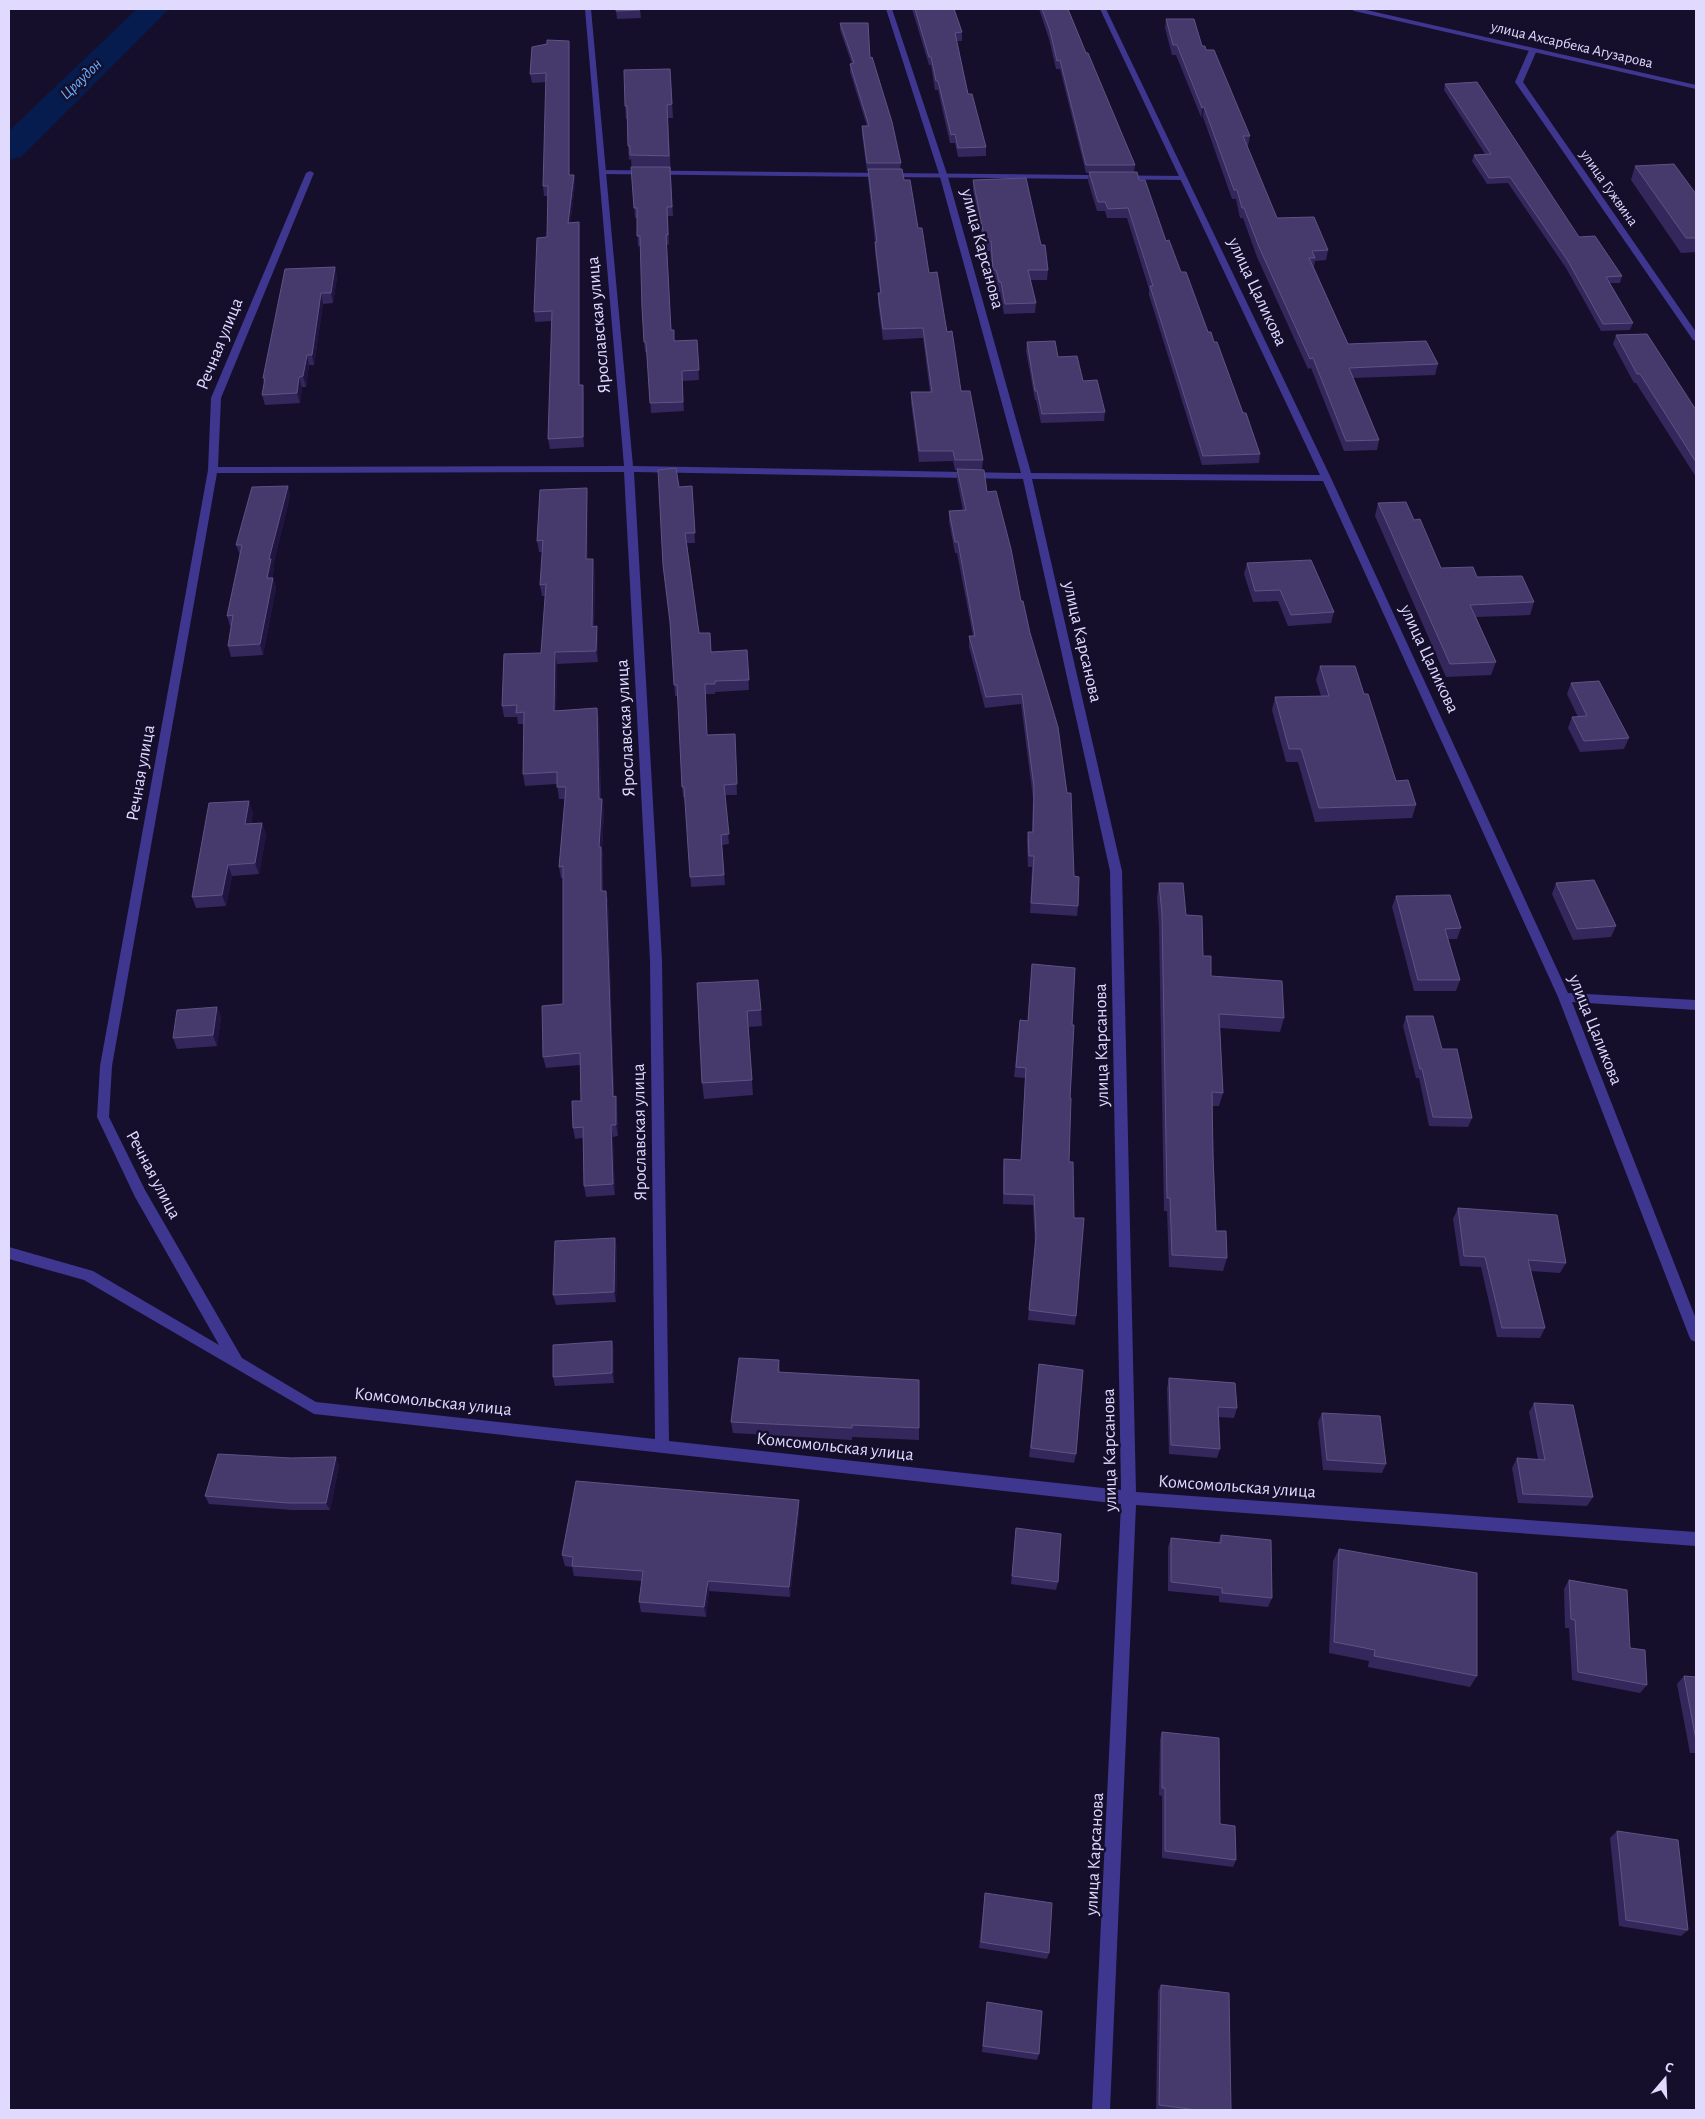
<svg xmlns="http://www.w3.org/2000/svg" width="1705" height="2119" font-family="'Alegreya Sans',sans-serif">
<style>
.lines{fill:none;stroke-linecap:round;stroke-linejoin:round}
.river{fill:#061c4e;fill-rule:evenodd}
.service{fill:#3e368f;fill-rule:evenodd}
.minor{fill:#3e368f;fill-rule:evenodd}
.tertiary{fill:#3e368f;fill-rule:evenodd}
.wall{fill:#34275b}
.shaded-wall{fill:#201541}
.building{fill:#463a6d;stroke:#5e5384}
.labels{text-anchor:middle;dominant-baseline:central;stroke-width:5;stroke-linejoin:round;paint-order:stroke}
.far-street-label{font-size:15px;fill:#e0daff;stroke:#150f2c}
.far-water-label{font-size:16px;font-style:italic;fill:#68b1ff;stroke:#150f2c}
.street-label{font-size:18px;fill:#e0daff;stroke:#150f2c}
</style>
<rect width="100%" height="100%" fill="#150f2c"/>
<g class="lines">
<polygon class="river" points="137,9 169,9 21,157 9,160 9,131"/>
<polygon class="service" points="600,170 1184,176 1188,178 1184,180 603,174 600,174"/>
<g class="minor">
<path d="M585 9H591L633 466 1021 473 940 177 886 9H892L948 177 1031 473 1320 475 1100 9H1106L1331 478 1568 993 1696 1000V1010L1572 1002 1696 1319V1342L1691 1340 1689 1336 1558 997 1323 481 1032 479 1122 871 1136 1492 1696 1532V1546L1136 1505 1110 2110H1092L1121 1504 314 1414 84 1280 9 1259V1247L93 1271 219 1345 135 1197 97 1117 100 1066 208 470 211 398 306 173 310 171 314 173 221 398 218 467 624 466ZM624 472 650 960 655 1439 316 1402 242 1358 145 1190 109 1117 112 1066 217 473ZM634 472 1023 479 1110 871 1121 1490 669 1441 662 960Z"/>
<polygon points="1530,48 1537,50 1523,82 1696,332 1696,341 1693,340 1515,82"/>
</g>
<polygon class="tertiary" points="1351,9 1362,9 1696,85 1696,89 1354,11"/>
</g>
<g class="wall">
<polygon points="537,9 562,9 537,10"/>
<polygon points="616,9 640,9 641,18 617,19"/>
<polygon points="912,9 954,9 962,32 962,41 957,41 968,94 986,147 986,156 958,157 955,143 950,143 938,90 935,90 931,65 929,65"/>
<polygon points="1039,9 1068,9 1086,53 1135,165 1134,172 1139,180 1166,241 1181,272 1208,332 1214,342 1243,413 1260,454 1259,463 1202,465 1149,295 1149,289 1127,218 1107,218 1105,211 1097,211 1088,181 1089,173 1086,173 1060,69 1056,69 1049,39"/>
<polygon points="1166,19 1202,46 1250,136 1248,146 1247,146 1277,218 1328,250 1326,260 1315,261 1314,267 1348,344 1438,364 1435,375 1353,378 1379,440 1377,450 1344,451 1311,368 1308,369 1257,257 1243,218 1240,218 1236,199 1232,199 1203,117 1201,117 1176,55 1172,55 1165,28"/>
<polygon points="840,23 870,58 901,163 900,169 904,180 918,228 929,273 947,332 961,391 983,460 982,470 1074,876 1078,906 1077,916 1030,913 1032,867 1028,867 1027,842 1028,832 1032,832 1033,798 1021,704 985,708 969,647 969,636 973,636 957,553 955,553 949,522 949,511 963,511 957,480 957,470 955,470 953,461 919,462 911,403 911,392 930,392 923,338 883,340 878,303 878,293 880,293 875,252 875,242 868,179 868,171 867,171 862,134 862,126 867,126 850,72 850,64 852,64 840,30"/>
<polygon points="569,41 570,50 570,175 574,175 575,185 570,223 579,222 580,232 580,385 584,395 584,447 550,449 548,439 552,321 535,322 534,312 547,237 548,196 544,196 543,186 546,82 532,83 530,74"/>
<polygon points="670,69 673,118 668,118 673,216 668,216 669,244 667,245 671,330 675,341 697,340 699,380 682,381 684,411 651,413 647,352 645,352 644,342 640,246 638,246 637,218 635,218 631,159 629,160 628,146 627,119 626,119 625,106"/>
<polygon points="1445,84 1579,237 1622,276 1620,283 1610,283 1633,323 1630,330 1601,331 1566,268 1508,183 1487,184 1472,161 1474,155 1485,154 1444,90"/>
<polygon points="1635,166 1696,194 1696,252 1681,253 1631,180"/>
<polygon points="973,180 1041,245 1048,270 1047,280 1030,280 1036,303 1035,313 1004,314 1000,292 998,292 996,280 992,280 990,251 985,251 973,190"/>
<polygon points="335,267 337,277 333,303 323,304 314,365 309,365 306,387 302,387 300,403 265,405 262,395 264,384 263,378"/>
<polygon points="1616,335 1696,410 1696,477 1636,383 1634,383 1613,344"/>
<polygon points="1027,342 1058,357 1083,381 1105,412 1104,421 1041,423 1036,400 1035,400 1026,351"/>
<polygon points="288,486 290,496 273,566 274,569 272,578 273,578 276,588 263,655 231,657 228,646 231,626 230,626 227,616 240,555 236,545"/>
<polygon points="692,486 695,543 687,543 699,633 712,652 747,650 749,690 715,692 715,694 705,694 707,735 735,734 737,795 725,795 729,844 722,845 725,885 691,887 685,797 683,797 682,787 678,696 675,696 671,629 663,565 679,487"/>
<polygon points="587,488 588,500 588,559 595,571 594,627 598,638 598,662 557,664 556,711 597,708 599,720 601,799 602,799 604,811 602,849 603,858 603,891 606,891 608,902 614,1096 617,1108 618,1136 613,1137 615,1195 586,1197 584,1186 583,1138 575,1139 573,1128 581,1101 580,1065 546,1068 543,1057 563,1004 563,878 561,878 559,867 565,799 559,799 557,784 525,786 523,774 524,724 518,724 517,717 504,717 502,706 541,653 545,596 542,596 540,585 542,552 539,552 537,541"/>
<polygon points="1378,503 1414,520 1441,568 1477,577 1534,602 1530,615 1476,617 1496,662 1491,675 1446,677 1375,516"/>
<polygon points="1247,563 1334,612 1331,623 1288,626 1278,601 1253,602 1244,574"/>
<polygon points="1320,666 1364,694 1396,781 1416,805 1412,818 1315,822 1298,762 1286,762 1272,710 1275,697 1321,696 1316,680"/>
<polygon points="1571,683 1629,738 1624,749 1580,752 1568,728 1572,717 1578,717 1567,694"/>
<polygon points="253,812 251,824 262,823 266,835 259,874 232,876 226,906 196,908 192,897"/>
<polygon points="1159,883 1186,915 1211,976 1284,1018 1280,1032 1220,1028 1223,1093 1219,1106 1212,1106 1216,1231 1227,1258 1223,1271 1169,1267 1167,1211 1164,1211 1159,928 1157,897"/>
<polygon points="1556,883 1616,926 1611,937 1573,940 1552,894"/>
<polygon points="1396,896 1461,928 1457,939 1448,939 1460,980 1456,991 1414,991 1392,907"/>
<polygon points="697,983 761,1010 762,1026 748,1027 753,1095 704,1099 702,1083"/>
<polygon points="217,1007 221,1017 217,1046 177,1049 173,1038"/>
<polygon points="1406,1016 1442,1049 1472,1118 1468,1127 1429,1126 1419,1078 1416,1078 1403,1026"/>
<polygon points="1020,1020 1072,1025 1070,1098 1069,1162 1076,1316 1075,1325 1028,1320 1035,1246 1033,1205 1003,1204 1003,1169 1004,1159 1021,1160 1025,1078 1014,1077"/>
<polygon points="1458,1208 1566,1263 1560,1273 1531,1271 1545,1328 1540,1338 1497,1337 1481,1267 1460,1266 1453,1219"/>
<polygon points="617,1248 616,1302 556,1305 553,1295"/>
<polygon points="614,1351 614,1383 555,1386 553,1377"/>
<polygon points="779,1360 780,1372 919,1428 919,1440 852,1437 852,1440 733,1433 731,1422"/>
<polygon points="1039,1364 1076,1454 1074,1463 1029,1457"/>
<polygon points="1169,1378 1237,1408 1234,1418 1219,1417 1220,1449 1217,1458 1169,1454 1167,1388"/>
<polygon points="1534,1403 1593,1497 1587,1506 1518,1503 1512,1468 1517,1458 1538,1459 1529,1412"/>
<polygon points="1322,1413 1386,1464 1382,1473 1323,1470 1318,1422"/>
<polygon points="339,1465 330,1510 292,1510 209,1504 205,1496"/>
<polygon points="799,1500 799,1511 790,1597 709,1591 706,1617 641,1612 639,1602 642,1581 574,1576 572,1567 565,1566 562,1555"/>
<polygon points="1016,1528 1058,1582 1056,1590 1011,1584"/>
<polygon points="1221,1535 1272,1598 1268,1607 1219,1602 1219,1596 1168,1591 1168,1547 1171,1538 1218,1543"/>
<polygon points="1339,1549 1477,1676 1470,1687 1368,1667 1369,1661 1329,1653 1333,1561"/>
<polygon points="1569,1580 1630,1648 1647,1685 1640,1693 1572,1680 1569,1628 1565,1628 1564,1589"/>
<polygon points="1684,1676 1696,1677 1696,1753 1690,1753 1677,1684"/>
<polygon points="1162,1732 1220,1824 1236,1860 1233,1867 1162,1858 1162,1796 1159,1795 1160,1739"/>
<polygon points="1617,1831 1688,1930 1681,1936 1619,1926 1610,1838"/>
<polygon points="985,1893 1049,1953 1047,1959 979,1948"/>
<polygon points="1161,1985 1231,2110 1156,2110 1158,1991"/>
<polygon points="987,2002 1039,2054 1037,2060 982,2052 986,2008"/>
</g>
<g class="shaded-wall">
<polygon points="569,41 570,50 570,185 569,175"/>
<polygon points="1204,107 1203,117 1201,117 1202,108"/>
<polygon points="574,175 575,185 569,232 568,223"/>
<polygon points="579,222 580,232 580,395 579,385"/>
<polygon points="335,267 337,277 333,303 331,293"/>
<polygon points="321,293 323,304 314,365 312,355"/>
<polygon points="307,355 309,365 306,387 303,376"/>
<polygon points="299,377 302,387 300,403 297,393"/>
<polygon points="583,385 584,395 584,447 583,437"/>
<polygon points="288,486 290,496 273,566 274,569 270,588 267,578 269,559"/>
<polygon points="587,488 588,500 588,571 586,559"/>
<polygon points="593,559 595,571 593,639 592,627"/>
<polygon points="273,578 276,588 263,655 260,644"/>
<polygon points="597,626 598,638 598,662 596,651"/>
<polygon points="555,652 557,664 556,723 554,711"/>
<polygon points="597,708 599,720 601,811 599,799"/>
<polygon points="602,799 604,811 602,849 603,858 602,903 601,891 599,847"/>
<polygon points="249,801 253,812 249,836 245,824"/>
<polygon points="262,823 266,835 259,874 255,863"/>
<polygon points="228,865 232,876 226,906 222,895"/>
<polygon points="606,891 608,902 614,1108 613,1097"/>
<polygon points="217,1007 221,1017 217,1046 213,1035"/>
<polygon points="616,1096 617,1108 618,1136 616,1125"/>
<polygon points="611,1125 613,1137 615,1195 613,1184"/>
<polygon points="615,1238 617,1248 616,1302 614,1292"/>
<polygon points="612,1341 614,1351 614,1383 612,1373"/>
<polygon points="336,1457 339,1465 330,1510 326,1503"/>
<polygon points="799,1500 799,1511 790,1597 789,1587"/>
<polygon points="708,1581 709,1591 706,1617 704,1607"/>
</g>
<g class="building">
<polygon points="616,9 640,9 640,10 616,11"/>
<polygon points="915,9 954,9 962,32 955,33 968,94 972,94 986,147 958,148 955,134 951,135 938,81 936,81 931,57 929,57"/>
<polygon points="1042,9 1068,9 1086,53 1088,53 1135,165 1086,165 1060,60 1057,61 1050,31"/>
<polygon points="1166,19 1194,19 1202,46 1205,46 1206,50 1214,50 1250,136 1243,136 1277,218 1314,217 1328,250 1312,251 1315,258 1309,258 1348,344 1426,341 1438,364 1349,368 1379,440 1346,441 1313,358 1310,359 1259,247 1244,208 1242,208 1237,190 1234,190 1204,107 1202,108 1177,45 1173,45"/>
<polygon points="840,23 868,23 870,58 872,57 892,122 901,163 867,163 862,126 869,126 850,64 854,63"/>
<polygon points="547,40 569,41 569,175 574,175 568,223 579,222 579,385 583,385 583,437 548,439 552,311 534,312 537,238 547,237 548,186 543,186 546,73 530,74 532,47 547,44"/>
<polygon points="670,69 672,104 667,105 669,156 630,155 630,146 628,146 627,106 625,106 624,70"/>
<polygon points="1477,82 1579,237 1595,236 1622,276 1606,277 1633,323 1603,324 1568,261 1510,177 1489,178 1474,155 1491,154 1445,84"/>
<polygon points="1674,164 1696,194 1696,238 1686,238 1635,166"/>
<polygon points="631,167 670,167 672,207 667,207 668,235 666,235 671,330 674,330 674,341 697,340 699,370 682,371 683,402 650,403 646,342 644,342 642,308 640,236 637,236 637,208 634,208"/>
<polygon points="868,169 902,169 904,180 910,180 918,228 922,228 929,273 937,272 947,332 952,331 961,391 970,391 983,460 955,460 953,451 919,451 911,392 932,392 923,328 883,329 878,293 881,293 875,242 877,242"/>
<polygon points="1089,172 1137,172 1139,180 1145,180 1166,241 1169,240 1181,272 1186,272 1208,332 1211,332 1214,342 1217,342 1243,413 1246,413 1260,454 1203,456 1150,286 1153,286 1128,208 1108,209 1105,202 1098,202"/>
<polygon points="1026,178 1041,245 1045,245 1048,270 1028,270 1036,303 1005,304 1001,282 999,282 996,270 993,270 991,241 985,241 973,180"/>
<polygon points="335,267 331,293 321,293 312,355 307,355 303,376 299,377 297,393 262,395 265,378 263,378 285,269"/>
<polygon points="1647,334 1696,410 1696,462 1640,374 1637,374 1616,335"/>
<polygon points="1055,341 1058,357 1077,356 1083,381 1097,380 1105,412 1042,414 1037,391 1035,391 1027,342"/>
<polygon points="676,468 679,487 692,486 695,533 685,533 699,633 710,633 711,652 747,650 749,680 715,681 715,684 705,684 707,735 735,734 737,784 724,785 729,834 721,835 724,875 690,877 684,787 682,787 677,685 674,685 670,622 663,565 658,470"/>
<polygon points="957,469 984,470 987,492 996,491 1011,549 1021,601 1023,601 1030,633 1058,727 1067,793 1071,793 1074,876 1079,877 1078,906 1031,903 1034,856 1029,856 1028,832 1033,832 1034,787 1022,694 986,697 969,636 975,636 958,542 955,542 949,511 966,510"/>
<polygon points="288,486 269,559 271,559 267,578 273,578 260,644 228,646 233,615 227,616 242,545 236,545 252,487"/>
<polygon points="587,488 586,559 593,559 592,627 597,626 596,651 555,652 554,711 597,708 599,799 602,799 599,847 601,847 601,891 606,891 613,1097 616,1096 616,1125 611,1125 613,1184 584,1186 583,1127 573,1128 572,1101 581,1101 580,1053 543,1057 542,1006 563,1004 563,866 559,867 566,787 557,787 557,772 523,774 524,712 516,713 517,705 502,706 504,654 541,653 546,584 540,585 543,540 537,541 540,490"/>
<polygon points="1406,502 1414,520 1420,519 1441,568 1473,567 1477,577 1522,576 1534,602 1470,605 1496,662 1450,664 1378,503"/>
<polygon points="1311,560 1334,612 1291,615 1280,590 1255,591 1247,563"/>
<polygon points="1320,666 1355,666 1364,694 1368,694 1396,781 1408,780 1416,805 1319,808 1301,749 1289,749 1275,697 1329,696"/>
<polygon points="1599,681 1629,738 1584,741 1572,717 1587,716 1571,683"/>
<polygon points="249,801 245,824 262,823 255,863 228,865 222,895 192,897 209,803"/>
<polygon points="1594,880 1616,926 1577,929 1556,883"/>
<polygon points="1159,883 1183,883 1186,915 1202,916 1203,956 1211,956 1211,976 1282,981 1284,1018 1219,1014 1223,1093 1212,1092 1213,1156 1216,1231 1226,1231 1227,1258 1172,1255 1170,1198 1167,1198 1162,914"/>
<polygon points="1450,895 1461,928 1445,929 1460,980 1418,980 1396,896"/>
<polygon points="1032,964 1075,968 1072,1025 1074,1025 1070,1098 1071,1098 1069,1162 1073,1162 1074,1218 1084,1218 1076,1316 1029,1310 1036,1236 1034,1195 1004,1194 1004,1159 1021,1160 1026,1068 1016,1067 1020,1020 1028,1021"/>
<polygon points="758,980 761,1010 747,1011 752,1080 702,1083 697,983"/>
<polygon points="217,1007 213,1035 173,1038 177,1010"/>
<polygon points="1406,1016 1433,1016 1442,1049 1457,1049 1472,1118 1433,1117 1422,1069 1420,1069"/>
<polygon points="1458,1208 1557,1215 1566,1263 1528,1260 1545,1328 1502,1328 1485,1257 1464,1256"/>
<polygon points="615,1238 614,1292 553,1295 555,1241"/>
<polygon points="612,1341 612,1373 553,1377 553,1345"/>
<polygon points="739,1358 779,1360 778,1372 919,1380 919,1428 852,1425 852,1428 731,1422"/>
<polygon points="1039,1364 1083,1370 1076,1454 1031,1448"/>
<polygon points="1169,1378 1235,1383 1237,1408 1218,1407 1220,1449 1171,1445"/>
<polygon points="1534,1403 1573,1405 1593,1497 1523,1494 1517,1458 1545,1460"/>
<polygon points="1322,1413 1380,1416 1386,1464 1327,1460"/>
<polygon points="218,1454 291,1458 336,1457 326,1503 288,1503 205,1496"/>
<polygon points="576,1481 799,1500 789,1587 708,1581 704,1607 639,1602 643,1571 572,1566 573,1557 562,1555"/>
<polygon points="1016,1528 1061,1534 1058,1582 1012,1576"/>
<polygon points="1221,1535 1271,1540 1272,1598 1222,1593 1222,1588 1171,1582 1171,1538 1221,1543"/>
<polygon points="1339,1549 1477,1573 1477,1676 1374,1656 1375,1650 1334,1642"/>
<polygon points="1569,1580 1627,1590 1630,1648 1645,1650 1647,1685 1578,1672 1575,1620 1571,1619"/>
<polygon points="1684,1676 1696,1677 1696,1740"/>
<polygon points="1162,1732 1219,1738 1220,1824 1235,1826 1236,1860 1165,1851 1165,1788 1162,1788"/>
<polygon points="1617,1831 1678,1840 1688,1930 1626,1920"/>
<polygon points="985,1893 1052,1903 1049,1953 981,1942"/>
<polygon points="1161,1985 1229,1993 1231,2110 1197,2110 1159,2105"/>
<polygon points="987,2002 1042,2011 1039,2054 983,2046"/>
</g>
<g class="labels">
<g class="far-street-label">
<text transform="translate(1572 45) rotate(13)">улица Ахсарбека Агузарова</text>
<text transform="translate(1609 188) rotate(55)">улица Гужвина</text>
</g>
<g class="far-water-label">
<text transform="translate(81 79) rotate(-44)">Цраудон</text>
</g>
<g class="street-label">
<text transform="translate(982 249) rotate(75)">улица Карсанова</text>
<text transform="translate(1257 292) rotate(65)">улица Цаликова</text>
<text transform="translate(599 325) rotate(-95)">Ярославская улица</text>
<text transform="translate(220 344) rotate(-68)">Речная улица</text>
<text transform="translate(1082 642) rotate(77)">улица Карсанова</text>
<text transform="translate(1429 659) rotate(65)">улица Цаликова</text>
<text transform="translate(626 728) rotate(-93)">Ярославская улица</text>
<text transform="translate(141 773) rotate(-80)">Речная улица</text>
<text transform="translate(1595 1030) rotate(68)">улица Цаликова</text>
<text transform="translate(1102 1045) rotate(-91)">улица Карсанова</text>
<text transform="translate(640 1132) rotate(-91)">Ярославская улица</text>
<text transform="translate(153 1175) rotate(62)">Речная улица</text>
<text transform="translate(433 1402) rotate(6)">Комсомольская улица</text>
<text transform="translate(835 1447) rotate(6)">Комсомольская улица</text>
<text transform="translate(1110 1450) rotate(-91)">улица Карсанова</text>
<text transform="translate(1237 1487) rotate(4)">Комсомольская улица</text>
<text transform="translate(1095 1854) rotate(-87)">улица Карсанова</text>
</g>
</g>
<rect width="1705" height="2119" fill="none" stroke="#e0daff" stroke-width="20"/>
<g transform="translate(1665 2079) rotate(19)" stroke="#150f2c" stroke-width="4" paint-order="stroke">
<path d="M0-4L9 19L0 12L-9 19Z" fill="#e0daff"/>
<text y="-8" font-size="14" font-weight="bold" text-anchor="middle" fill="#e0daff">С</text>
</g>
</svg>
